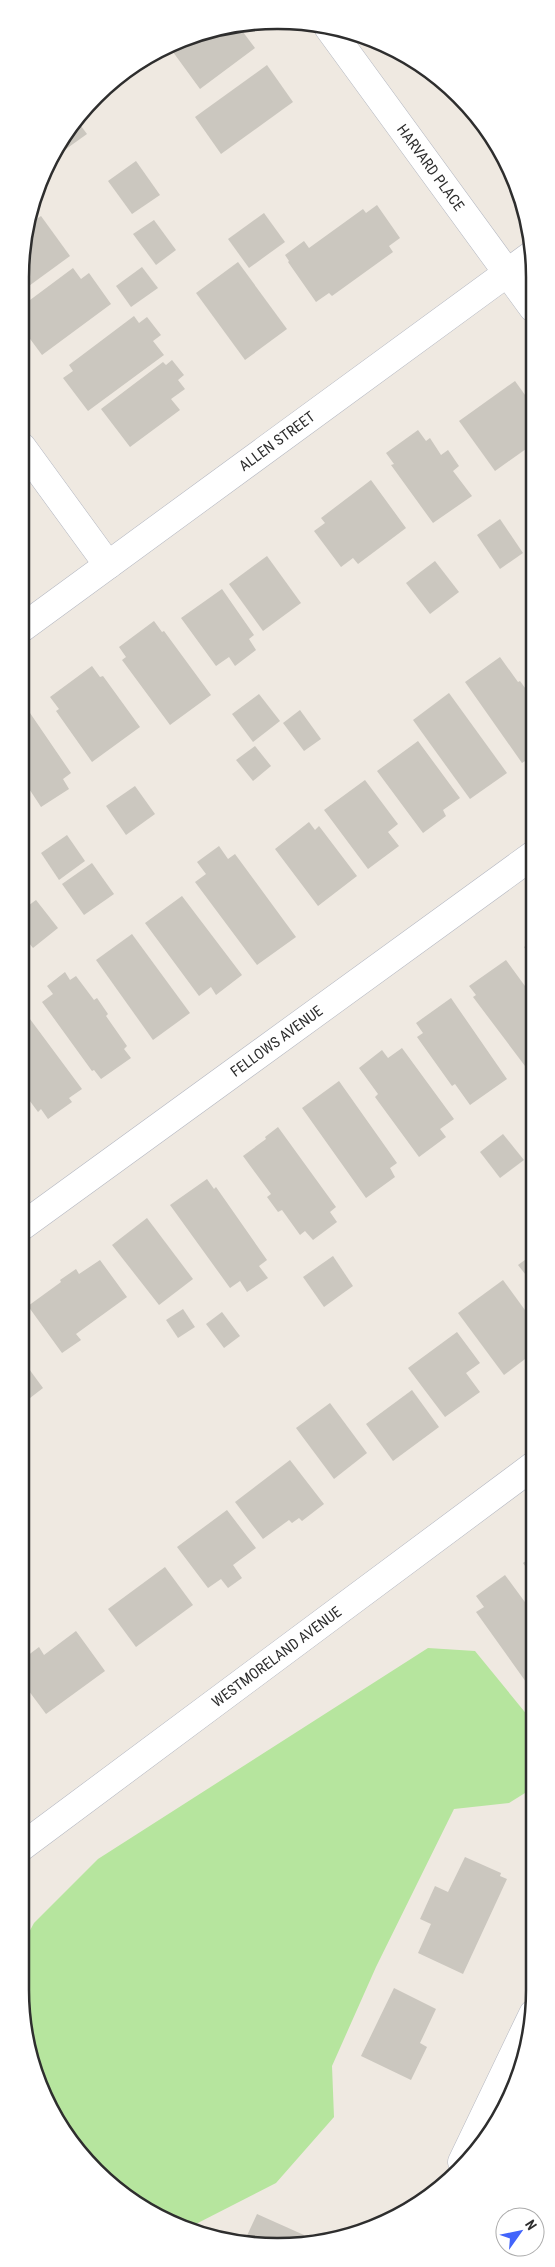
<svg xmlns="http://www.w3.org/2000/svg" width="555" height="2267" font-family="'Roboto Condensed',sans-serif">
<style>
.green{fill:#b6e59e}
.building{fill:#cbc7bf}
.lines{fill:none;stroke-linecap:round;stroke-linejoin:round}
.minor-casing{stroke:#b4b7c1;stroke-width:29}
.minor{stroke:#fff;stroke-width:28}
.labels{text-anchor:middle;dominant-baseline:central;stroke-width:4.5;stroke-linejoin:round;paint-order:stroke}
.street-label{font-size:15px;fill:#2e2e2e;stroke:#fff}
.rim{fill:none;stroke:#2e2e2e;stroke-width:2.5}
</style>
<rect width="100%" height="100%" fill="#efe9e1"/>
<polygon class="green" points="428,1648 475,1651 533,1722 533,1788 509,1803 454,1809 376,1967 332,2066 334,2117 276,2183 190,2227 163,2220 84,2159 40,2088 20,1989 20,1949 34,1923 98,1859"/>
<g class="building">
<polygon points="242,27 240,28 255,48 200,89 173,52 177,49 175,46 211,29"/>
<polygon points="267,65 293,102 221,154 195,117"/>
<polygon points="78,122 87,134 66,149 61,141"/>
<polygon points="136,161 160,195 132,214 108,181"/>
<polygon points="377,205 400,238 389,246 393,252 332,296 329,293 316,302 288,262 289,261 285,255 304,241 309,248 363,209 366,213"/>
<polygon points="264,213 285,242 249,268 228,239"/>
<polygon points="41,216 70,256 22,291 22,244 28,225"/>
<polygon points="154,220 176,250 156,265 133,234"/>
<polygon points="238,262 287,329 245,360 196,293"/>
<polygon points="142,267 158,288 131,307 116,286"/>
<polygon points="73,268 81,279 89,273 111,304 42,355 22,328 22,306"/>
<polygon points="134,316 139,323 147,317 161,335 153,341 164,355 88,411 63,378 73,371 69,365"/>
<polygon points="172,360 184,375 178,380 185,389 171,399 180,410 130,447 101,409 163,362 166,365"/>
<polygon points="515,381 533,406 533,444 495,471 459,421"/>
<polygon points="418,430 426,441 430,438 441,455 448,450 459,466 453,471 472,496 433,523 391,465 394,464 386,453"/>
<polygon points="371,480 406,528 358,564 353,558 341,567 314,531 325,523 321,518"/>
<polygon points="500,519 523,553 500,569 477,535"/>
<polygon points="267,556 301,603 263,631 229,584"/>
<polygon points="435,561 459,592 430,614 406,583"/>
<polygon points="222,589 254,635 249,639 256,650 235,666 229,657 216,666 181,618"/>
<polygon points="154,621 162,632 164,631 211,695 170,725 122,660 126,657 119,647"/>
<polygon points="500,657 518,682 520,681 533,699 533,756 522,763 465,682"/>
<polygon points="92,666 100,677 103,676 140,727 92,762 56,711 59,709 50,697"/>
<polygon points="449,693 507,773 470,799 413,720"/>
<polygon points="259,694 280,721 253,742 232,714"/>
<polygon points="300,710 321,739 304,751 283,723"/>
<polygon points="30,713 71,773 63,779 69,789 41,807 24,781 22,783 22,719"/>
<polygon points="418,741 460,798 443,810 446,816 423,833 377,771"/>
<polygon points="255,746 271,766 253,781 236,760"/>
<polygon points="365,780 398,824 388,832 399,846 368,869 324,810"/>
<polygon points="135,786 155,814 126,835 106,806"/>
<polygon points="309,822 315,830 319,826 357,876 318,906 275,849"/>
<polygon points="67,835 85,861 59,880 41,853"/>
<polygon points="219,846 228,859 235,854 296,937 257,965 195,882 206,874 197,862"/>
<polygon points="92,863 114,894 84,915 62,884"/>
<polygon points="182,896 242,975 216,995 211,987 199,996 145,923"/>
<polygon points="36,900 58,928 33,948 21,933 21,911"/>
<polygon points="132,934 190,1013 153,1040 96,960"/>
<polygon points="533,940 533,966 525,955 528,954 524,947"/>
<polygon points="506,960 533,997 533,1067 528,1070 473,997 476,995 469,986"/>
<polygon points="65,972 70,980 76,976 94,1000 97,998 108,1014 106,1016 127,1046 124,1049 131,1058 101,1079 94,1070 92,1071 42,1002 53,994 47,986"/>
<polygon points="451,998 507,1079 470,1105 455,1084 452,1086 417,1037 423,1033 416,1023"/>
<polygon points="27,1015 82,1089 69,1098 72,1102 48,1119 41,1109 38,1112 21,1089 21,1020"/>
<polygon points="402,1048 454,1119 440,1129 446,1137 419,1157 375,1097 378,1094 359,1068 382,1050 388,1058"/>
<polygon points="339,1081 397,1163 390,1168 395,1177 366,1198 302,1108"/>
<polygon points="278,1127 336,1207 330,1212 337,1222 313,1240 305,1231 300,1235 282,1210 278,1212 267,1197 271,1194 243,1156 266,1139 265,1137"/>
<polygon points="503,1134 524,1160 500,1178 480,1152"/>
<polygon points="207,1179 214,1189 216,1187 267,1260 259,1266 268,1278 247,1292 240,1281 230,1288 170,1205"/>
<polygon points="147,1218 193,1279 159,1305 112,1245"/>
<polygon points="533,1254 533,1284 518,1265"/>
<polygon points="333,1256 353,1286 324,1307 303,1277"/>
<polygon points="100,1260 127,1297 76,1334 81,1340 62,1353 28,1306 61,1282 60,1280 76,1269 79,1274"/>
<polygon points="503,1280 533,1321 533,1353 504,1375 458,1313"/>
<polygon points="183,1309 195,1327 178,1338 166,1320"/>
<polygon points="222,1312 240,1336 224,1348 206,1324"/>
<polygon points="457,1332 480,1363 466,1373 480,1392 445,1417 408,1368"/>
<polygon points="21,1358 43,1388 21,1405"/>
<polygon points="412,1390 439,1427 393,1461 366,1424"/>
<polygon points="330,1403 367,1453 334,1479 296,1428"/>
<polygon points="290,1460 324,1504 302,1521 299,1518 292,1523 289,1520 263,1539 235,1502"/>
<polygon points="227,1510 256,1548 233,1565 242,1578 228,1588 221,1579 208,1588 177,1547"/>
<polygon points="533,1556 533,1577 523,1563"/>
<polygon points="165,1567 193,1605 136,1647 108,1609"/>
<polygon points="505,1575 533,1613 533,1677 526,1682 476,1612 484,1607 476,1596"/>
<polygon points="76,1631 105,1671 46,1714 20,1679 20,1671 28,1665 23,1659 39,1647 44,1655"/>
<polygon points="465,1857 501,1873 500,1876 507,1879 463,1974 418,1953 431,1924 420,1919 435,1886 448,1892"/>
<polygon points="394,1988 436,2009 420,2043 427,2047 411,2080 361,2056"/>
<polygon points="257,2214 304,2235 301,2242 260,2246 244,2242"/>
</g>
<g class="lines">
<defs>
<g id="minor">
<path id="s1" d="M328 27 533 308"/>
<polyline points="22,447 108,565"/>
<path id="s2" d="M22 628 533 254"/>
<path id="s3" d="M21 1227 533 855"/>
<path id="s4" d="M20 1848 533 1466"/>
<polyline points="462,2162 533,2014"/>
</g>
</defs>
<use href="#minor" class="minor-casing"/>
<use href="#minor" class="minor"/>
</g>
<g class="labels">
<g class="street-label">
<text stroke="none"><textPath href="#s1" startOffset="174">HARVARD PLACE</textPath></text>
<text stroke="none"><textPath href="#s2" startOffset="316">ALLEN STREET</textPath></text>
<text stroke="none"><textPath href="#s3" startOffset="316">FELLOWS AVENUE</textPath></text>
<text stroke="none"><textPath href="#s4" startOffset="320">WESTMORELAND AVENUE</textPath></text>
</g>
</g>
<path d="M0 0H555V2267H0ZM277 29H278A248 248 0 0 1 526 277V1990A248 248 0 0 1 278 2238H277A248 248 0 0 1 29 1990V277A248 248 0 0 1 277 29Z" fill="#fff" fill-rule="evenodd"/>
<path class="rim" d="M277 29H278A248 248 0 0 1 526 277V1990A248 248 0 0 1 278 2238H277A248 248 0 0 1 29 1990V277A248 248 0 0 1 277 29Z"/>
<g transform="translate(520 2232) rotate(57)"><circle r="24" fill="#ffffff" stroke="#ababab"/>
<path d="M0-4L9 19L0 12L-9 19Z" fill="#4264fb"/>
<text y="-8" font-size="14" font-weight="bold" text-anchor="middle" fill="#2e2e2e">N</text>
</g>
</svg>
